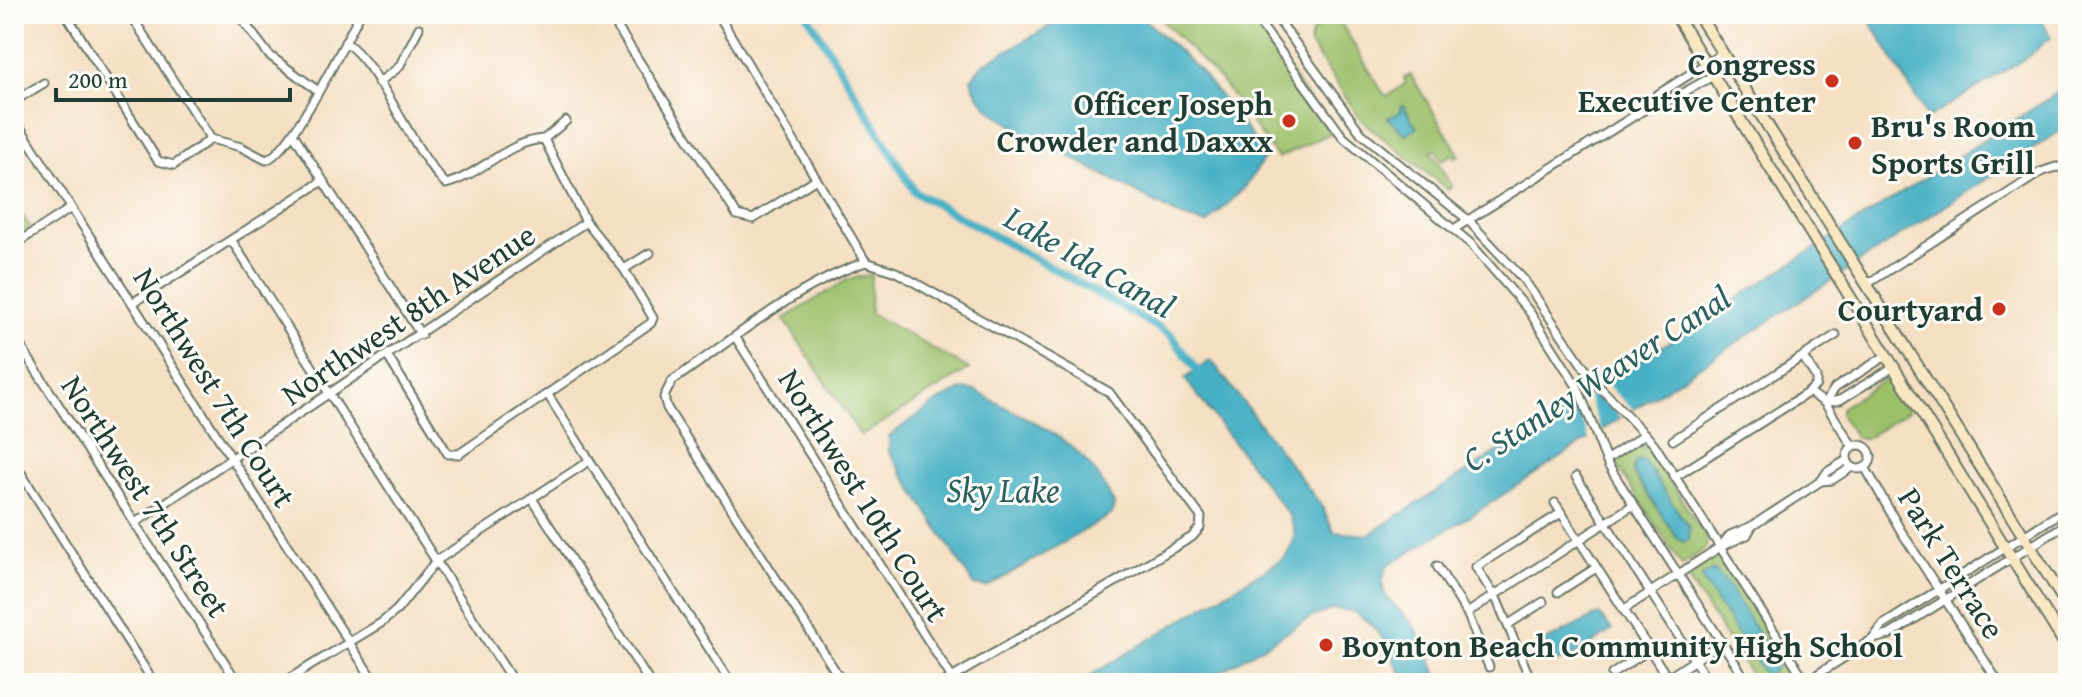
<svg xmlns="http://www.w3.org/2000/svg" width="2082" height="697" font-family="'Gentium Book Plus',serif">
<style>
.green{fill:#9cc06a;stroke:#5e7e4f;stroke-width:2;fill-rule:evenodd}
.water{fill:#46b0c5;stroke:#32767c;stroke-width:2}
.pier{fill:#f4dfc2}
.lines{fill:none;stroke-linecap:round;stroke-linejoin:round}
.canal{stroke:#46b0c5;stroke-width:8}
.street-casing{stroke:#6a7666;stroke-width:11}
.secondary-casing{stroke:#6a7666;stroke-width:14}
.street{stroke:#fff;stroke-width:7}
.secondary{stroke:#f9e7c3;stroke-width:10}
.poi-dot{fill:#c8321e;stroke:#fdfcf7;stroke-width:3}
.labels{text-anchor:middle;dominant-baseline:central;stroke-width:6;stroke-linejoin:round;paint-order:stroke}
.poi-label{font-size:32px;font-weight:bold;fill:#1f3d34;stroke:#fdfcf7;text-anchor:end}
.street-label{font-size:32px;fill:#1f3d34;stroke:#fdfcf7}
.water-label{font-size:34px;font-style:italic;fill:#2b6060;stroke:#fdfcf7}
</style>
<rect width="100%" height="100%" fill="#fdfcf7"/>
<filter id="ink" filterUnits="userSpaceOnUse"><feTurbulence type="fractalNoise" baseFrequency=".0125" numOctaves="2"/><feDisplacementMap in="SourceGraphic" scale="16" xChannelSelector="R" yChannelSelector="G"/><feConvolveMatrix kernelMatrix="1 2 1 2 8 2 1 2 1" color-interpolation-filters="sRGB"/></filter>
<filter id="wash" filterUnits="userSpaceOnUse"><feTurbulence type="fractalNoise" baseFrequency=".006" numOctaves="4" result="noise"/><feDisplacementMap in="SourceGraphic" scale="32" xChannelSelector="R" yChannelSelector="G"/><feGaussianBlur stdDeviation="1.8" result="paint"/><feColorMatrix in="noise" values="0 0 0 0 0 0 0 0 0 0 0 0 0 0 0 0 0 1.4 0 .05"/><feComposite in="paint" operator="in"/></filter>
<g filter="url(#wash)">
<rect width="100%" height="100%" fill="#f4dfc2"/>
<g class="green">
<polygon points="1156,14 1245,14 1273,47 1331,133 1278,158 1220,80"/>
<polygon points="1338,14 1344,14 1338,18 1383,93 1388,96 1406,83 1404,78 1411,75 1460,156 1455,158 1452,154 1441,161 1437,150 1431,151 1452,186 1448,190 1362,121 1309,43 1313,30"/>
<polygon points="14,203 31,228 16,239 14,236"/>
<polygon points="871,274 870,313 969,369 861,436 784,319 847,280"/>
<polygon points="1885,379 1908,411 1865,439 1856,437 1841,416 1841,408"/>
<path d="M1640 445 1648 448 1707 538 1706 548 1682 566 1615 463ZM1633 466 1653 472 1663 492 1678 539 1633 473Z"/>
<path d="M1713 557 1722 559 1795 677 1785 683H1756L1686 576ZM1704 583 1777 665 1769 675H1765Z"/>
</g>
<g class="water">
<path d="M1071 14H1139L1201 72 1262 150 1264 158 1246 186 1207 224 1182 217 1015 127C995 114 977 102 971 79L982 65Z"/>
<polygon points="1866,14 2038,14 2051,37 2029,56 1928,118"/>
<path d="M2068 86V126L1475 513 1388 565C1370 600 1401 605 1416 629 1426 646 1433 665 1440 683H1406L1384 640 1370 623 1352 611 1334 609 1312 617 1202 683H1078L1284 558C1296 543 1298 531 1288 514L1185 379 1211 360 1321 505 1334 532 1368 535Z"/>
<polygon points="1403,105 1417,128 1405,134 1388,118 1401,112 1400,107"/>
<path d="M964 389 976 391C1036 426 1081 435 1114 504L1112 514 987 587 974 585 889 452V436L938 401Z"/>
<polygon points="1643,460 1689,527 1689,540 1684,542 1678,539 1633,472 1636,461"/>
<polygon points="1713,570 1725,581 1778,665 1769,675 1765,675 1704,583 1702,577"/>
<path d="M1599 614 1612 630 1608 633C1592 643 1562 670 1544 660L1540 644Z"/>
</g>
<g class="pier">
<polygon points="1603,380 1614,392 1636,412 1624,420 1601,399 1591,388"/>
<polygon points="1586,391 1602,434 1590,442 1574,399"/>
</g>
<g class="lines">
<polyline class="canal" points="807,14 915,192 1170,334 1203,378"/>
</g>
</g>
<g filter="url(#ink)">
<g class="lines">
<defs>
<g id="street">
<polyline points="66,14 158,161 174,165 211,139"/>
<path d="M130 14 211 139 241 147 266 160C291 153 345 42 360 14"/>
<polyline points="238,14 269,55 317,90"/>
<polyline points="609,14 737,215 753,219 816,179"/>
<polyline points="718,14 866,262 896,272 1109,392 1201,517 1200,528 1192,537 943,683"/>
<polyline points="1253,14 1343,137 1471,244 1529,311 1578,388 1608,465 1748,683"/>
<polyline points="1274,14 1361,133 1468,220 1524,280 1592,379 1654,444 1807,683"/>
<path d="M345 42C382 67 410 149 446 184 482 174 507 141 544 139"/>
<polyline points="378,83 399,67 419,28"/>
<polyline points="14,101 44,83"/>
<polyline points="1650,106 1657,95 1723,53"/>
<polyline points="14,118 375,683"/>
<polyline points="294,135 421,335"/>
<polyline points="544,139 566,121"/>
<polyline points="1454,229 1650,106 1663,104 1731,66"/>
<polyline points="232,241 514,683"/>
<polyline points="14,245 71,208"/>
<polyline points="624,269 650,253"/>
<polyline points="1867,284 2041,172 2056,167 2068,168"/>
<polyline points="134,302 321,182"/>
<polyline points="14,336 238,683"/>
<polyline points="736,338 952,678"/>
<polyline points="388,357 448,454 459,454 651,323 653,318 624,269 586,222 544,139"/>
<polyline points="1809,392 1825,403 1853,447"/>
<polyline points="548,395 731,683"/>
<polyline points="1825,403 1835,388 1887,355"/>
<polyline points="1825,403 1840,400 1895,366"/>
<polyline points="1673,440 1836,335"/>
<circle cx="1859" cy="457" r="12"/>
<polyline points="1606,460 1645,434"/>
<polyline points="14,462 154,683"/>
<polyline points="1865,467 1901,531 1999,683"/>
<polyline points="1576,477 1709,683"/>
<polyline points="1675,477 1809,392 1816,385 1816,377 1803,357"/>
<polyline points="1821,481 1827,472 1847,460"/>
<polyline points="533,500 650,683"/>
<polyline points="1555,503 1671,683"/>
<polyline points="135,523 586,222"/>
<polyline points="1517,541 1561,513"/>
<polyline points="1513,543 1476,567 1497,600 1532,683"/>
<polyline points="1720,547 1730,535 1752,526 1821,481 1832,480 1852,467"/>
<polyline points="1437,566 1467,613 1489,667"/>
<polyline points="1558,592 1596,568"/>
<polyline points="1623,610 1720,547 1747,535 1752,526"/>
<polyline points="1467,613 1633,505"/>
<polyline points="1509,624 1543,602"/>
<polyline points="1873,639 1883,625 2068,508"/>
<polyline points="1612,674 1649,650"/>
<polyline points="282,683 381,623 397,610 436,561 589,461"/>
<path d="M843 683 667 408 664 397 672 381C733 340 796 285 866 262"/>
<polyline points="1660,683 1722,642"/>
<polyline points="1804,683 1873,639 1889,635 2068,523"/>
</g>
<g id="secondary">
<polyline points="1675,14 2068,649"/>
<polyline points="1698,14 2068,607"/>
</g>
</defs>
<use href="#street" class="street-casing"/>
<use href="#secondary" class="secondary-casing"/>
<use href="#street" class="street"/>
<use href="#secondary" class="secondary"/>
</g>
</g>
<g class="poi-dot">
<circle cx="1832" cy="81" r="8"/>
<circle cx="1289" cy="121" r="8"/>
<circle cx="1855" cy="143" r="8"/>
<circle cx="1999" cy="309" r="8"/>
<circle cx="1326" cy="645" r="8"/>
</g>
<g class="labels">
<g class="poi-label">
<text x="1816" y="63">Congress<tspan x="1816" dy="37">Executive Center</tspan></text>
<text x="1273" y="103">Officer Joseph<tspan x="1273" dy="37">Crowder and Daxxx</tspan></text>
<text x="1871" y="125" text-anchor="start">Bru's Room<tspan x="1871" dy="37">Sports Grill</tspan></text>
<text x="1983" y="309">Courtyard</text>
<text x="1342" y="645" text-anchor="start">Boynton Beach Community High School</text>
</g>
<g class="street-label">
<text transform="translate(408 314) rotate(-34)">Northwest 8th Avenue</text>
<text transform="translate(215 387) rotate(58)">Northwest 7th Court</text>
<text transform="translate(864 495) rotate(58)">Northwest 10th Court</text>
<text transform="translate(146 496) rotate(57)">Northwest 7th Street</text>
<text transform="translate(1952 563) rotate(58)">Park Terrace</text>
</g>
<g class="water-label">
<text transform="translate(1090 261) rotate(30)">Lake Ida Canal</text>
<text transform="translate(1596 378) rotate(-33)">C. Stanley Weaver Canal</text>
<text x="1003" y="489">Sky Lake</text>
</g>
</g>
<rect width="2082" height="697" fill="none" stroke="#fdfcf7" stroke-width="48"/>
<path d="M56 88v12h234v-12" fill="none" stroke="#1f3d34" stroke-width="4"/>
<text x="68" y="88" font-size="24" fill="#1f3d34" stroke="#fdfcf7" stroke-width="6" paint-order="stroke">200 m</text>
</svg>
